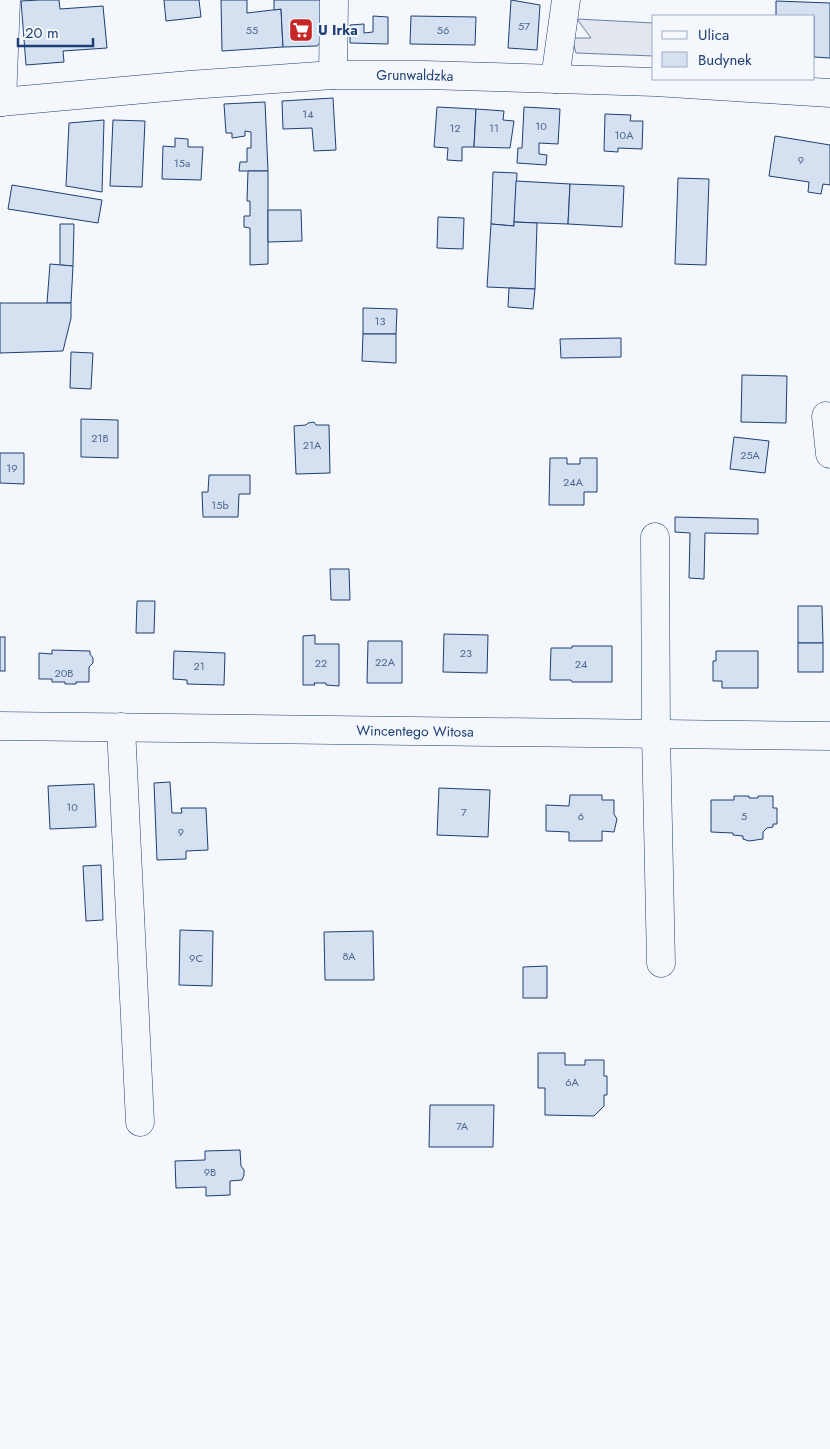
<svg xmlns="http://www.w3.org/2000/svg" width="830" height="1449" font-family="Jost,sans-serif">
<style>
.parking{fill:#e3e8f0;stroke:#687fa3}
.building{fill:#d5e0f0;stroke:#1d3f73}
.lines{fill:none;stroke-linecap:round;stroke-linejoin:round}
.minor-casing{stroke:#1d3f73;stroke-width:29}
.major-casing{stroke:#1d3f73;stroke-width:29}
.minor{stroke:#f4f7fb;stroke-width:28}
.major{stroke:#f4f7fb;stroke-width:28}
.labels{text-anchor:middle;dominant-baseline:central;stroke-width:4;stroke-linejoin:round;paint-order:stroke}
.number-label{font-size:11px;fill:#4b6792}
.poi-label{font-size:14px;font-weight:bold;fill:#1d3f73;stroke:#f4f7fb;text-anchor:start}
.street-label{font-size:14px;fill:#1d3f73;stroke:#f4f7fb}
</style>
<rect width="100%" height="100%" fill="#f4f7fb"/>
<polygon class="parking" points="577,19 654,23 654,56 576,53 572,38 591,38"/>
<g class="building">
<polygon points="39,0 59,0 60,9 103,6 107,48 63,51 64,62 26,65 21,1"/>
<polygon points="164,0 199,0 201,17 166,21"/>
<polygon points="221,0 247,0 247,13 281,9 283,47 222,51"/>
<polygon points="274,0 321,0 323,39 317,46 283,47 281,9 274,10"/>
<polygon points="511,0 540,5 537,50 508,48"/>
<polygon points="776,1 830,3 830,58 814,57 814,16 776,16"/>
<polygon points="373,16 388,17 388,44 350,43 350,25 364,24 364,33 373,32"/>
<polygon points="411,16 476,17 475,45 410,44"/>
<polygon points="333,98 336,150 314,151 312,128 283,129 282,101"/>
<polygon points="265,102 268,171 239,171 240,162 247,162 247,148 251,148 251,132 245,131 245,136 232,138 232,133 226,133 224,104"/>
<polygon points="437,107 476,109 474,147 462,147 462,161 447,160 448,148 434,147"/>
<polygon points="524,107 560,109 558,144 539,143 539,154 547,155 546,165 517,163 518,148 522,148"/>
<polygon points="476,109 504,111 503,120 514,121 510,148 474,147"/>
<polygon points="605,114 631,115 630,121 643,121 642,149 618,148 618,152 604,151"/>
<polygon points="104,120 102,192 66,186 69,123"/>
<polygon points="113,120 145,121 142,187 110,186"/>
<polygon points="775,136 830,145 830,185 823,184 821,194 808,192 809,182 769,176"/>
<polygon points="175,138 188,139 188,147 203,147 201,180 162,179 163,146 175,147"/>
<polygon points="248,171 268,171 268,264 250,265 250,228 244,227 244,216 250,216 250,201 247,201"/>
<polygon points="493,172 517,173 514,226 491,224"/>
<polygon points="678,178 709,179 706,265 675,264"/>
<polygon points="516,181 570,184 568,224 514,222"/>
<polygon points="570,184 624,186 622,227 568,224"/>
<polygon points="12,185 102,200 98,223 8,209"/>
<polygon points="268,210 301,210 302,241 268,242"/>
<polygon points="438,217 464,218 463,249 437,248"/>
<polygon points="514,222 537,223 535,289 487,287 491,224 514,226"/>
<polygon points="60,224 74,224 73,266 60,265"/>
<polygon points="50,264 73,266 71,303 47,303"/>
<polygon points="509,288 535,289 533,309 508,307"/>
<polygon points="0,303 71,303 71,318 63,351 0,353"/>
<polygon points="363,308 397,309 396,334 363,334"/>
<polygon points="363,334 396,334 396,363 362,361"/>
<polygon points="621,338 621,357 561,358 560,339"/>
<polygon points="71,352 93,353 91,389 70,388"/>
<polygon points="742,375 787,376 786,423 741,422"/>
<polygon points="81,419 118,420 118,458 81,457"/>
<polygon points="314,422 316,425 329,425 330,473 296,474 294,426 306,425 308,423"/>
<polygon points="734,437 769,441 765,473 730,469"/>
<polygon points="0,453 24,453 24,484 0,483"/>
<polygon points="550,458 567,458 567,464 580,464 580,458 597,458 597,492 584,492 584,505 549,505"/>
<polygon points="209,475 250,475 250,494 239,494 238,517 203,517 202,492 208,492"/>
<polygon points="675,517 758,519 758,534 705,533 704,579 689,578 690,533 675,532"/>
<polygon points="330,569 349,569 350,600 331,600"/>
<polygon points="137,601 155,601 154,633 136,633"/>
<polygon points="798,606 822,606 823,643 798,643"/>
<polygon points="444,634 488,635 487,673 443,672"/>
<polygon points="315,635 315,644 339,644 339,686 326,685 326,683 314,683 315,685 303,685 303,636"/>
<rect x="0" y="637" width="5" height="34"/>
<polygon points="368,641 402,641 402,683 367,683"/>
<rect x="798" y="643" width="25" height="29"/>
<polygon points="572,646 612,646 612,682 572,682 571,680 550,680 551,648 572,648"/>
<polygon points="52,650 90,651 90,654 93,658 93,663 89,667 89,682 76,682 76,684 65,684 65,682 52,682 52,679 39,679 39,653 52,654"/>
<polygon points="174,651 225,653 224,685 187,684 187,680 173,679"/>
<polygon points="716,651 758,651 758,688 722,688 722,681 713,681 713,661 716,661"/>
<polygon points="170,782 172,813 182,813 181,808 206,808 208,850 186,851 186,859 157,860 154,783"/>
<polygon points="94,784 96,827 50,829 48,786"/>
<polygon points="439,788 490,790 488,837 437,835"/>
<polygon points="570,795 602,795 602,800 614,800 614,814 617,819 614,832 602,831 602,841 569,841 569,832 546,831 546,805 569,806"/>
<polygon points="734,796 749,796 749,798 758,798 758,796 773,796 773,808 777,808 777,824 773,824 773,827 767,828 763,832 763,839 749,841 743,839 743,836 733,835 733,833 711,832 711,800 734,800"/>
<polygon points="101,865 103,920 86,921 83,866"/>
<polygon points="180,930 213,931 212,986 179,985"/>
<polygon points="373,931 374,980 325,980 324,932"/>
<polygon points="547,966 547,998 523,998 523,967"/>
<polygon points="538,1053 565,1053 565,1065 585,1065 585,1060 604,1060 604,1076 607,1076 607,1095 604,1095 604,1106 594,1116 545,1115 545,1088 538,1088"/>
<polygon points="430,1105 494,1105 493,1147 429,1147"/>
<polygon points="240,1150 241,1166 244,1170 244,1175 242,1180 230,1181 230,1195 206,1196 206,1187 176,1188 175,1161 205,1160 205,1151"/>
</g>
<g class="lines">
<defs>
<g id="minor">
<polyline points="333,75 334,0"/>
<polyline points="555,79 566,0"/>
<polyline points="2,102 6,0"/>
<polyline points="826,416 830,454"/>
<polyline points="655,537 656,734 661,963"/>
<path id="s1" d="M0 726 830 736"/>
<polyline points="121,727 140,1122"/>
</g>
<g id="major">
<path id="s2" d="M0 102 189 85 333 75H425L655 82 830 93"/>
</g>
</defs>
<use href="#minor" class="minor-casing"/>
<use href="#major" class="major-casing"/>
<use href="#minor" class="minor"/>
<use href="#major" class="major"/>
</g>
<defs>
<symbol id="supermarket-square" viewBox="-11 -11 22 22"><rect x="-9" y="-9" width="18" height="18" rx="4" fill="#c62828" stroke="#f4f7fb"/><path d="M-6-5.5h2.5l.6 2H6L4.5 2H-2.5L-4.4-4H-6ZM-1.5 3.2a1.3 1.3 0 1 0 .1 0ZM3 3.2a1.3 1.3 0 1 0 .1 0Z" fill="#fff"/></symbol>
</defs>
<g fill-rule="evenodd">
<use href="#supermarket-square" x="287" y="16" width="28" height="28"/>
</g>
<g class="labels">
<g class="number-label">
<text x="524" y="26">57</text>
<text x="252" y="30">55</text>
<text x="443" y="30">56</text>
<text x="308" y="114">14</text>
<text x="541" y="126">10</text>
<text x="455" y="128">12</text>
<text x="494" y="128">11</text>
<text x="624" y="135">10A</text>
<text x="801" y="160">9</text>
<text x="182" y="163">15a</text>
<text x="380" y="321">13</text>
<text x="100" y="438">21B</text>
<text x="312" y="445">21A</text>
<text x="750" y="455">25A</text>
<text x="12" y="468">19</text>
<text x="573" y="482">24A</text>
<text x="220" y="505">15b</text>
<text x="466" y="653">23</text>
<text x="385" y="662">22A</text>
<text x="321" y="663">22</text>
<text x="581" y="664">24</text>
<text x="199" y="666">21</text>
<text x="64" y="673">20B</text>
<text x="72" y="807">10</text>
<text x="464" y="812">7</text>
<text x="581" y="816">6</text>
<text x="744" y="816">5</text>
<text x="181" y="832">9</text>
<text x="349" y="956">8A</text>
<text x="196" y="958">9C</text>
<text x="572" y="1082">6A</text>
<text x="462" y="1126">7A</text>
<text x="210" y="1172">9B</text>
</g>
<g class="poi-label">
<text x="318" y="30">U Irka</text>
</g>
<g class="street-label">
<text stroke="none"><textPath href="#s2" startOffset="416">Grunwaldzka</textPath></text>
<text stroke="none"><textPath href="#s1" startOffset="415">Wincentego Witosa</textPath></text>
</g>
</g>
<rect x="652" y="15" width="162" height="65" fill="#f4f7fb" stroke="#9eadc5"/>
<rect x="662" y="31" width="25" height="8" fill="#f4f7fb" stroke="#9eadc5"/>
<text x="698" y="40" font-size="15" fill="#1d3f73">Ulica</text>
<rect x="662" y="52" width="25" height="15" fill="#d5e0f0" stroke="#9eadc5"/>
<text x="698" y="65" font-size="15" fill="#1d3f73">Budynek</text>
<path d="M18 38v8h75v-8" fill="none" stroke="#1d3f73" stroke-width="2.5"/>
<text x="25" y="38" font-size="15" fill="#1d3f73" stroke="#f4f7fb" stroke-width="4" paint-order="stroke">20 m</text>
</svg>
